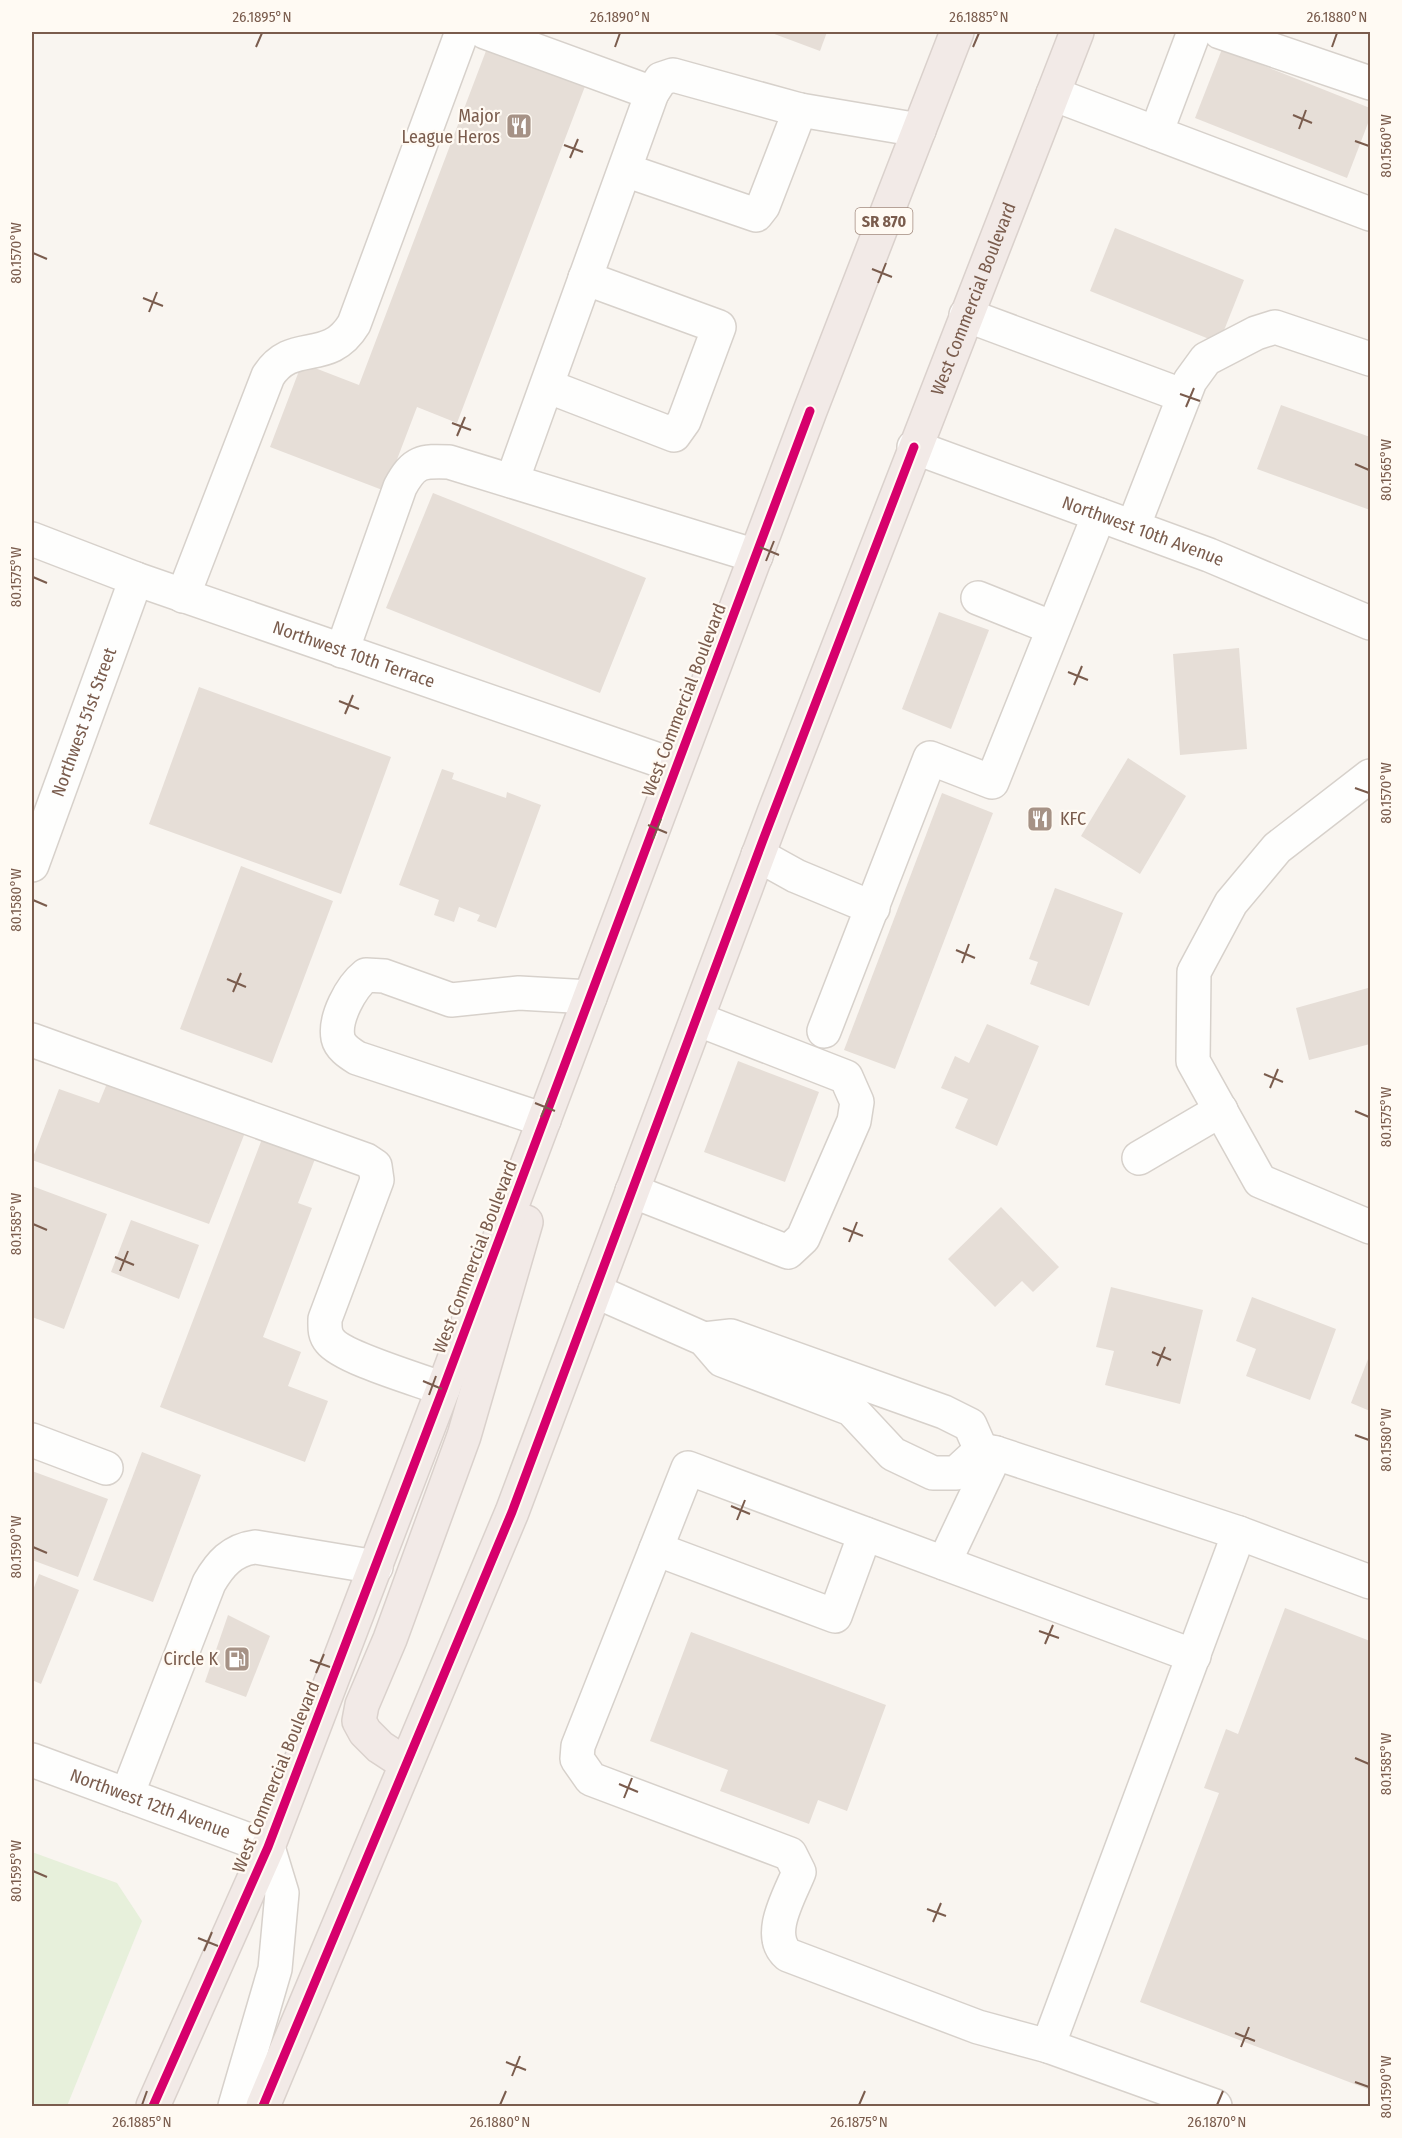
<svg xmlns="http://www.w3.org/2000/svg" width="1402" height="2138" font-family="'Fira Sans Condensed',sans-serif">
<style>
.green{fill:#e7f0db}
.building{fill:#e6ded7}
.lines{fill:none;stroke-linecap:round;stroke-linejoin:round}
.minor-casing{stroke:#d7d1cb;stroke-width:36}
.highway-casing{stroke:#dad1cc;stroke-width:36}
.minor{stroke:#fefefd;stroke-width:33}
.highway{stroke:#f2eae7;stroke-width:33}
.cycleway-casing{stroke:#fffaf3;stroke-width:13}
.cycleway{stroke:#d6006c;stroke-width:9}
.ticks{fill:none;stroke:#7a5c4d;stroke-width:2}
.labels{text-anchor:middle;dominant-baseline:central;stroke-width:4.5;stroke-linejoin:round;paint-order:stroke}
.shield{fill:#fffaf3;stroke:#a28b7f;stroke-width:1.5}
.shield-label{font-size:16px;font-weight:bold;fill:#7a5c4d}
.poi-label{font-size:18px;fill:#7a5c4d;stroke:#fffaf3;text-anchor:end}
.street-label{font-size:18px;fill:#7a5c4d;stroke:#fffaf3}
.neatline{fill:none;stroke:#7a5c4d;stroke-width:2}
.ticks-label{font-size:15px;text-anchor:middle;fill:#7a5c4d}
</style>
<rect width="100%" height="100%" fill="#f9f5f0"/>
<polygon class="green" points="32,1852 117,1883 142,1921 67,2106 32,2106"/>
<g class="building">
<polygon points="769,32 827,32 820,51"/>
<polygon points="489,43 587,81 457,423 417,407 385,491 270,447 302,363 359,385"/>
<polygon points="1222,49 1370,108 1370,118 1347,178 1195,118"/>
<polygon points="1115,228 1244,280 1219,343 1090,291"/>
<polygon points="1281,405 1370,437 1370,510 1257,469"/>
<polygon points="433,493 646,578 600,693 386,608"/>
<polygon points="939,612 989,630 951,729 902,709"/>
<polygon points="1239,648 1247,749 1180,755 1173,654"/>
<polygon points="199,687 391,757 341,894 149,824"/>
<polygon points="1128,758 1186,796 1140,874 1081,836"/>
<polygon points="442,769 454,773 452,779 506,798 507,792 541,805 496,928 477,921 480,915 459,907 454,922 434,915 439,900 399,885"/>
<polygon points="942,793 993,813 895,1069 844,1050"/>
<polygon points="241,866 333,901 272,1063 180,1029"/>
<polygon points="1055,888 1123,913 1089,1006 1030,984 1038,962 1029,959"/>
<polygon points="1368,988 1370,999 1370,1044 1309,1060 1296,1008"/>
<polygon points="987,1024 1039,1046 997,1146 955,1128 968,1099 941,1088 955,1056 969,1063"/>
<polygon points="738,1061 819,1092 785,1182 704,1152"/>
<polygon points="108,1081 246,1130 209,1224 32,1160 59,1089 99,1103"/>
<polygon points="262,1139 315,1159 298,1203 312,1208 263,1337 301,1352 288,1386 328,1401 305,1462 160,1407"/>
<polygon points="32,1186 107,1214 64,1329 32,1317"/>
<polygon points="1001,1207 1059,1267 1033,1292 1022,1281 995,1307 948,1259"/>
<polygon points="131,1220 199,1245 179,1299 111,1272"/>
<polygon points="1111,1287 1203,1310 1180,1404 1105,1385 1114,1351 1096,1347"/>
<polygon points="1252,1297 1336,1329 1310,1400 1246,1376 1256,1349 1236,1341"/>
<polygon points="1370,1354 1370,1411 1351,1403"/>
<polygon points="142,1452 201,1475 153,1602 93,1580"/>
<polygon points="32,1471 108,1499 78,1577 32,1560"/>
<polygon points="39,1574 79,1590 41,1684 32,1680 32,1593"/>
<polygon points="1285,1608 1370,1641 1370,2090 1140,2002 1219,1793 1204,1788 1226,1729 1238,1734"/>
<polygon points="228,1615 270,1636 246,1697 205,1682"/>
<polygon points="691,1632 886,1705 847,1811 818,1800 809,1824 720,1791 728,1770 650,1741"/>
</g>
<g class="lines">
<defs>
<g id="minor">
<polyline points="485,32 652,93"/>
<polyline points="1220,32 1370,83"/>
<polyline points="1053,94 1370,214"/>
<polyline points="1156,133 1194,32"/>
<polyline points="625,170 756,215 763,206 800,110"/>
<polyline points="966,315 1184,396"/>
<polyline points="547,386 674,435 684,421 719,327 585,278"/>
<path id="s1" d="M914 447 1209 555 1370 623"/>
<polyline points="512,481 652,93 661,79 673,75 800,110 919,130"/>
<polyline points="1133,527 1190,381 1206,359 1256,333 1275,327 1370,359"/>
<path id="s2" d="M32 539 136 579 676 766"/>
<path d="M183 596 268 376C293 337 328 367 354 324L462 32"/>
<polyline points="978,598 1053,628"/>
<path d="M342 651 400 487C414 461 422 461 449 462L756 556"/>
<polyline points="1370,776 1277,848 1231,903 1194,972 1193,1061 1260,1181 1370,1227"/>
<polyline points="758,855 796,876 873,908"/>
<path id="s3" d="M32 865 136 579"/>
<polyline points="824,1031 930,758 992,782 1099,515"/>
<path d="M32 1040 366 1160 375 1166 377 1180 325 1319C325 1327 324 1334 330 1341 343 1358 420 1380 443 1389"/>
<path d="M544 1120 357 1058C349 1053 340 1047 338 1038 334 1018 351 987 366 975L384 976 451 1000 519 993 590 997"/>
<polyline points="1139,1158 1221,1110"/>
<polyline points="632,1191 788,1252 803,1238 854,1121 857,1102 846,1077 697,1019"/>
<polyline points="595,1291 704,1339 722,1360 851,1409 893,1454 933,1473 956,1473 981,1450"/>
<polyline points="704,1339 731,1336 944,1412 970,1425 981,1450"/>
<polyline points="32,1440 106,1468"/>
<polyline points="981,1450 996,1453 1239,1533 1370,1582"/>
<polyline points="656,1549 835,1616 865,1534"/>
<polyline points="944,1563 996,1453"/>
<path id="s4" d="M32 1760 268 1847 282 1893 275 1969 235 2106"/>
<path d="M127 1795 209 1583C220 1564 232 1550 255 1547L376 1567"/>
<path d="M1048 2046 978 2027 788 1955C765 1935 790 1895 799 1872L790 1854 591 1779 577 1759 578 1746 688 1468 1194 1656"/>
<polyline points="1215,2106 1048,2046 1239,1533"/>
</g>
<g id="highway">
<polyline points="406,1764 380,1747 365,1732 359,1721 362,1705 390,1639 464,1436 526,1222"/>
<polyline points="153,2106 268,1847 443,1389 810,411 957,32"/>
<path id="s5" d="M263 2106 512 1512 775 810 1077 32"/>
</g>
</defs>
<use href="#minor" class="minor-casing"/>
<use href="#highway" class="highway-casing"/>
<use href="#minor" class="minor"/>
<use href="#highway" class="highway"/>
<defs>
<g id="cycleway">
<polyline points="153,2106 268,1847 443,1389 810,411"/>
<polyline points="263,2106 512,1512 763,840 914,447"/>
</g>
</defs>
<use href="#cycleway" class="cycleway-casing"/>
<use href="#cycleway" class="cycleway"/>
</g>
<path class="ticks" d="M256 47 262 33M615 47 620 33M973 47 979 33M1332 47 1337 33M1293 115 1312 123M1299 129 1306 110M1355 141 1369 146M564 145 583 152M570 158 578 139M33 253 47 259M872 269 892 277M878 283 886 263M143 298 163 306M149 312 157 292M1180 394 1200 401M1186 407 1194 388M452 423 471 430M457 436 465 417M1355 464 1369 470M760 547 779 555M766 561 774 541M33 577 47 583M1068 672 1088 680M1074 685 1082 666M339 701 359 709M345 714 353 695M1355 788 1369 793M648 825 667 833M653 839 661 819M33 900 47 906M956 950 975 958M962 963 969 944M227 979 246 987M233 992 241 973M1264 1074 1283 1082M1270 1088 1278 1069M535 1103 555 1111M1355 1111 1369 1117M541 1117 549 1098M33 1224 47 1230M843 1228 863 1236M849 1242 857 1222M115 1257 134 1265M120 1271 128 1251M1152 1352 1171 1360M1157 1366 1165 1347M423 1381 442 1389M429 1395 436 1376M1355 1435 1369 1440M731 1506 750 1514M737 1520 745 1500M33 1547 47 1553M1039 1631 1059 1638M1045 1644 1053 1625M310 1660 330 1667M316 1673 324 1654M1355 1758 1369 1764M619 1784 638 1792M624 1798 632 1778M33 1871 47 1877M927 1909 946 1916M933 1922 941 1903M198 1938 218 1946M204 1951 212 1932M1235 2033 1255 2041M1241 2047 1249 2027M506 2062 526 2070M512 2076 520 2056M1355 2082 1369 2087M142 2105 147 2091M500 2105 506 2091M859 2105 865 2091M1217 2105 1223 2091"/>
<defs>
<symbol id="restaurant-square" viewBox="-11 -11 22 22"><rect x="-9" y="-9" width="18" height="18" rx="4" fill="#a69286" stroke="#fffaf3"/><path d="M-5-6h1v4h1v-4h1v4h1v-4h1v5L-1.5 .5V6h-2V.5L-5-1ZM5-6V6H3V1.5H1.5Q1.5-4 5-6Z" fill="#fff"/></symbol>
<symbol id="fuel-square" viewBox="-11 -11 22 22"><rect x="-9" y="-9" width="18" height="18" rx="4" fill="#a69286" stroke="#fffaf3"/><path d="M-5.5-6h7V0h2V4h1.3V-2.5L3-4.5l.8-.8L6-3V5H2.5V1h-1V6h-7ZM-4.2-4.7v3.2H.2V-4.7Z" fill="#fff"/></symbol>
</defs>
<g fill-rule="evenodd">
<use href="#restaurant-square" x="504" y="111" width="30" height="30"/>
<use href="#restaurant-square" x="1025" y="804" width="30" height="30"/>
<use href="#fuel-square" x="222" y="1644" width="30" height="30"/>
</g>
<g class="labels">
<rect class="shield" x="855.5" y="208" width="57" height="26" rx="4.5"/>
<g class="shield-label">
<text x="884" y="221">SR 870</text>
</g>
<g class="poi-label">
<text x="500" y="116">Major<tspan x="500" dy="21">League Heros</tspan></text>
<text x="1060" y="819" text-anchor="start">KFC</text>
<text x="218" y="1659">Circle K</text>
</g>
<g class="street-label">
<text stroke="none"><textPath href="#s5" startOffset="1942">West Commercial Boulevard</textPath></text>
<text stroke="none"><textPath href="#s1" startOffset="244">Northwest 10th Avenue</textPath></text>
<text stroke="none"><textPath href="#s2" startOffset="342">Northwest 10th Terrace</textPath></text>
<text transform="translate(684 700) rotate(-69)">West Commercial Boulevard</text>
<text stroke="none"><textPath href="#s3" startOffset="152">Northwest 51st Street</textPath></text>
<text transform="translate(475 1257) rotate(-69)">West Commercial Boulevard</text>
<text transform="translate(276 1777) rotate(-68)">West Commercial Boulevard</text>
<text stroke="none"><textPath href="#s4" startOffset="126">Northwest 12th Avenue</textPath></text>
</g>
</g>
<rect width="1402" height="2138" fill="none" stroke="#fffaf3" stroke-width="66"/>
<rect x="33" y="33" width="1336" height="2072" class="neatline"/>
<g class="ticks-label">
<text x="262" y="22">26.1895°N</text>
<text x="620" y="22">26.1890°N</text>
<text x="979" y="22">26.1885°N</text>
<text x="1337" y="22">26.1880°N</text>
<text transform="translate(1386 146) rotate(-90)" y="5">80.1560°W</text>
<text transform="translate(16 253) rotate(-90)" y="5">80.1570°W</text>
<text transform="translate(1386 470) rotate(-90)" y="5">80.1565°W</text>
<text transform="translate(16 577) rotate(-90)" y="5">80.1575°W</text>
<text transform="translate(1386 793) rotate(-90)" y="5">80.1570°W</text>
<text transform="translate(16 900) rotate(-90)" y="5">80.1580°W</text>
<text transform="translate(1386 1117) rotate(-90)" y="5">80.1575°W</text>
<text transform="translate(16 1224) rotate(-90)" y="5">80.1585°W</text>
<text transform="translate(1386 1440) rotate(-90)" y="5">80.1580°W</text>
<text transform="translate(16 1547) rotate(-90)" y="5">80.1590°W</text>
<text transform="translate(1386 1764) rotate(-90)" y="5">80.1585°W</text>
<text transform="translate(16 1871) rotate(-90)" y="5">80.1595°W</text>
<text transform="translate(1386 2087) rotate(-90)" y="5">80.1590°W</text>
<text x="142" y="2127">26.1885°N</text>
<text x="500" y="2127">26.1880°N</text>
<text x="859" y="2127">26.1875°N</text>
<text x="1217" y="2127">26.1870°N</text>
</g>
</svg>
